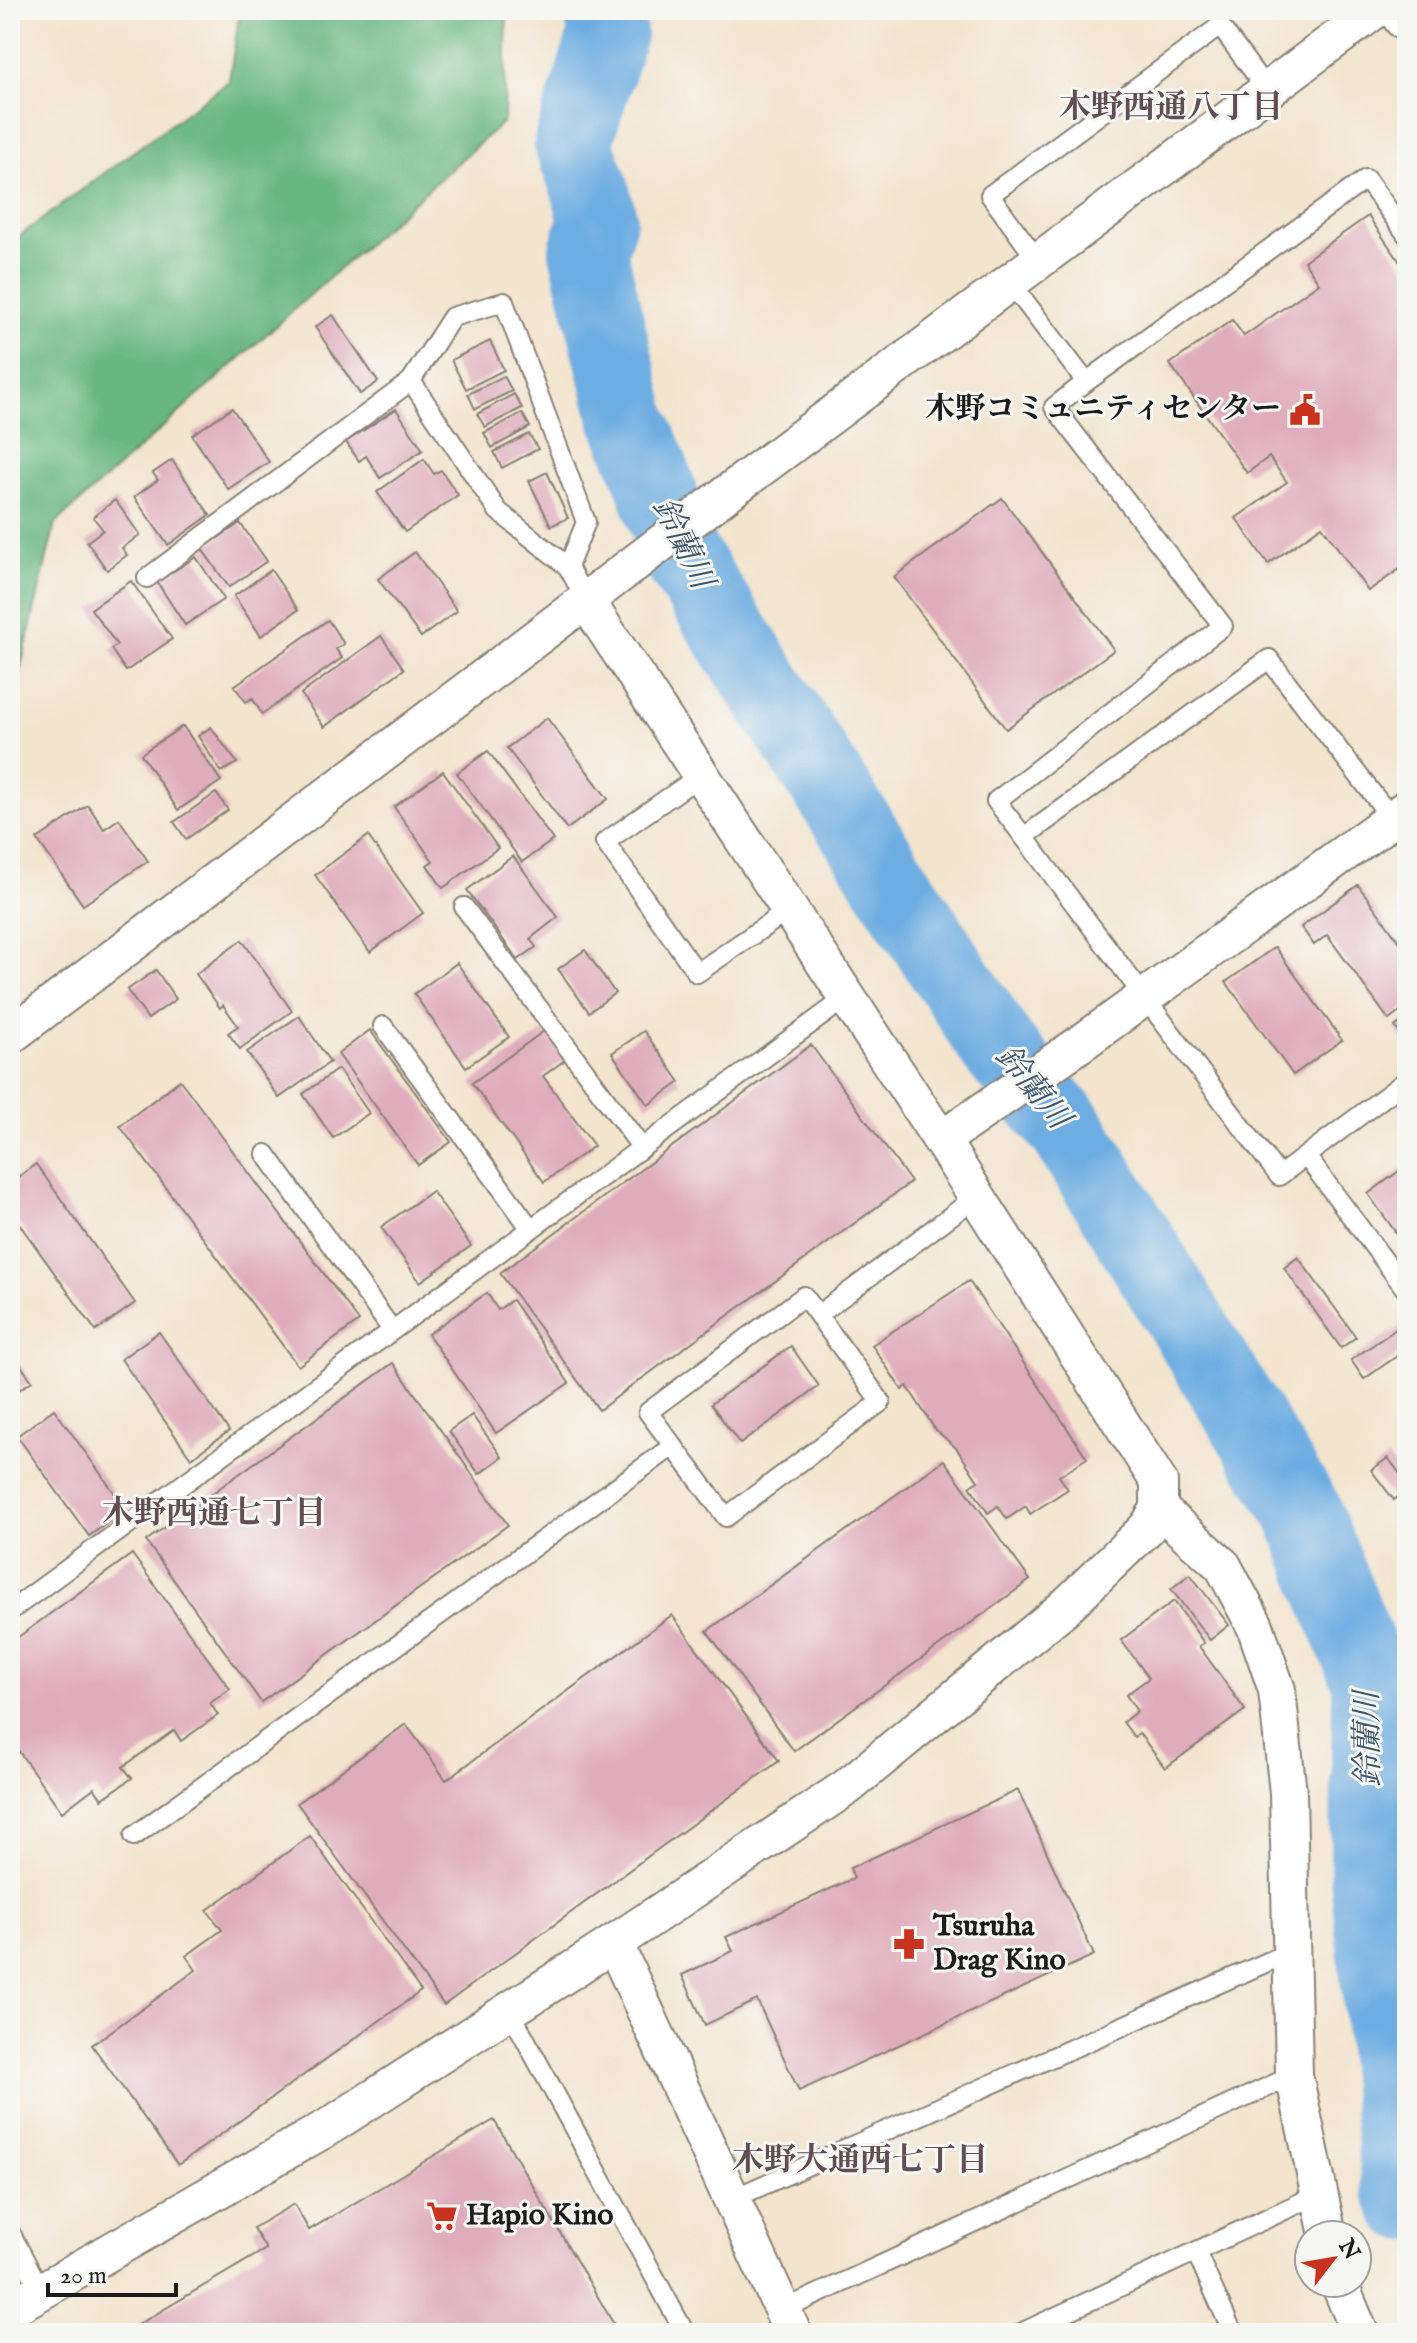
<svg xmlns="http://www.w3.org/2000/svg" width="1417" height="2343" font-family="'IM FELL English','Noto Serif JP',serif">
<style>
.forest{fill:#68b680;stroke:#42694e;stroke-width:2}
.lines{fill:none;stroke-linecap:round;stroke-linejoin:round}
.river{stroke:#6eade1;stroke-width:78}
.building{fill:#dfacbc}
.service-casing{stroke:#888074;stroke-width:22}
.minor-casing{stroke:#888074;stroke-width:40}
.tertiary-casing{stroke:#888074;stroke-width:48}
.service{stroke:#fff;stroke-width:18}
.minor{stroke:#fff;stroke-width:36}
.tertiary{stroke:#fff;stroke-width:44}
.labels{text-anchor:middle;dominant-baseline:central;stroke-width:6;stroke-linejoin:round;paint-order:stroke}
.poi-label{font-size:30px;font-weight:bold;fill:#1c1c1c;stroke:#f6f6f2;text-anchor:start}
.neighbourhood-label{font-size:32px;font-weight:bold;fill:#604e54;stroke:#f6f6f2}
.water-label{font-size:32px;font-style:italic;fill:#3d566b;stroke:#f6f6f2}
</style>
<rect width="100%" height="100%" fill="#f6f6f2"/>
<filter id="ink" filterUnits="userSpaceOnUse"><feTurbulence type="fractalNoise" baseFrequency=".0125" numOctaves="2"/><feDisplacementMap in="SourceGraphic" scale="16" xChannelSelector="R" yChannelSelector="G"/><feConvolveMatrix kernelMatrix="1 2 1 2 8 2 1 2 1" color-interpolation-filters="sRGB"/></filter>
<filter id="wash" filterUnits="userSpaceOnUse"><feTurbulence type="fractalNoise" baseFrequency=".006" numOctaves="4" result="noise"/><feDisplacementMap in="SourceGraphic" scale="32" xChannelSelector="R" yChannelSelector="G"/><feGaussianBlur stdDeviation="1.8" result="paint"/><feColorMatrix in="noise" values="0 0 0 0 0 0 0 0 0 0 0 0 0 0 0 0 0 1.4 0 .05"/><feComposite in="paint" operator="in"/></filter>
<g filter="url(#wash)">
<rect width="100%" height="100%" fill="#f3e4cd"/>
<polygon class="forest" points="240,10 507,10 504,121 55,524 10,713 10,243 229,81"/>
<g class="lines">
<polyline class="river" points="602,10 608,33 573,143 590,188 598,219 588,251 628,417 650,470 679,553 999,1049 1067,1129 1303,1512 1371,1682 1369,1877 1400,2184 1407,2202"/>
</g>
<g id="blocks">
<g class="building">
<polygon points="1368,216 1407,272 1407,564 1368,591 1322,526 1268,564 1236,518 1287,482 1269,457 1247,473 1170,364 1232,320 1244,336 1319,283 1304,261"/>
<polygon points="333,315 378,382 360,394 315,327"/>
<polygon points="490,341 504,370 466,389 451,360"/>
<polygon points="504,376 512,391 475,409 468,394"/>
<polygon points="514,394 522,408 485,427 477,414"/>
<polygon points="232,408 269,462 228,489 192,435"/>
<polygon points="396,409 423,450 380,478 366,456 359,461 346,442"/>
<polygon points="522,413 530,427 492,448 484,433"/>
<polygon points="529,434 538,449 502,468 494,452"/>
<polygon points="424,459 434,474 441,470 458,495 405,532 377,492"/>
<polygon points="172,460 210,515 168,545 134,497 158,480 153,473"/>
<polygon points="547,472 568,518 551,526 529,481"/>
<polygon points="1002,498 1114,650 1006,729 894,577"/>
<polygon points="115,500 140,535 122,548 127,555 107,570 87,542 103,530 93,517"/>
<polygon points="240,523 267,561 229,587 202,549"/>
<polygon points="415,552 457,611 421,637 378,579"/>
<polygon points="196,557 224,599 185,625 157,582"/>
<polygon points="271,570 298,610 261,636 234,596"/>
<polygon points="131,581 172,639 126,671 111,649 117,645 91,609"/>
<polygon points="328,620 344,644 336,649 342,658 262,714 252,698 246,702 234,686"/>
<polygon points="381,636 404,669 324,727 301,694"/>
<polygon points="547,718 608,799 567,829 507,748"/>
<polygon points="183,726 221,781 178,810 141,754"/>
<polygon points="211,727 237,763 221,772 198,736"/>
<polygon points="488,751 553,840 522,862 457,773"/>
<polygon points="443,771 498,848 443,888 427,865 433,861 394,807"/>
<polygon points="216,793 228,810 186,839 174,822"/>
<polygon points="88,805 104,829 119,819 148,861 83,905 37,839"/>
<polygon points="368,836 423,913 370,952 315,875"/>
<polygon points="513,856 558,917 530,939 536,947 518,960 467,890"/>
<polygon points="1358,885 1407,952 1407,1006 1389,1020 1327,935 1314,945 1301,927"/>
<polygon points="242,940 292,1011 240,1049 228,1033 238,1026 223,1005 220,1008 196,974"/>
<polygon points="1275,947 1342,1040 1293,1075 1226,982"/>
<polygon points="585,950 615,993 589,1012 558,969"/>
<polygon points="457,963 509,1037 466,1067 414,994"/>
<polygon points="156,970 176,999 148,1019 127,990"/>
<polygon points="299,1016 330,1062 279,1098 247,1052"/>
<polygon points="1407,1018 1407,1044 1395,1027"/>
<polygon points="370,1030 451,1142 418,1165 338,1054"/>
<polygon points="544,1031 565,1060 543,1076 594,1146 544,1182 472,1083"/>
<polygon points="644,1031 680,1082 648,1105 612,1053"/>
<polygon points="811,1045 911,1182 599,1410 500,1273"/>
<polygon points="338,1069 369,1113 333,1138 303,1094"/>
<polygon points="180,1080 359,1321 298,1366 120,1126"/>
<polygon points="36,1164 135,1303 96,1331 10,1211 10,1183"/>
<polygon points="1407,1165 1407,1248 1368,1194"/>
<polygon points="432,1191 471,1246 420,1282 381,1227"/>
<polygon points="1298,1257 1356,1337 1341,1348 1284,1268"/>
<polygon points="969,1281 1087,1458 1059,1476 1068,1489 1030,1514 1026,1506 1007,1519 998,1506 988,1513 970,1486 978,1481 957,1449 935,1429 907,1386 902,1390 872,1345"/>
<polygon points="487,1293 498,1310 512,1300 569,1383 496,1433 428,1334"/>
<polygon points="1402,1325 1407,1333 1407,1349 1364,1379 1351,1360"/>
<polygon points="159,1332 229,1431 191,1458 121,1359"/>
<polygon points="791,1346 819,1386 740,1444 711,1404"/>
<polygon points="10,1351 32,1381 10,1396"/>
<polygon points="393,1363 508,1525 261,1702 146,1541"/>
<polygon points="54,1409 126,1509 89,1536 17,1436"/>
<polygon points="472,1415 502,1457 479,1474 449,1431"/>
<polygon points="1388,1458 1407,1483 1407,1490 1394,1500 1371,1470"/>
<polygon points="944,1460 1030,1580 794,1751 707,1631"/>
<polygon points="132,1554 230,1689 210,1703 218,1715 181,1741 174,1730 123,1767 132,1778 102,1799 94,1788 62,1812 10,1739 10,1643"/>
<polygon points="1190,1574 1229,1625 1210,1640 1171,1589"/>
<polygon points="1174,1601 1204,1643 1199,1646 1245,1710 1165,1768 1139,1733 1134,1737 1123,1722 1137,1711 1126,1695 1149,1678 1121,1640"/>
<polygon points="672,1615 779,1761 444,2005 297,1803 406,1724 446,1780"/>
<polygon points="1018,1790 1094,1955 799,2091 757,2000 705,2025 682,1975 733,1951 726,1937 854,1878 850,1868"/>
<polygon points="310,1836 421,1991 178,2165 92,2045 196,1970 186,1956 222,1930 207,1910"/>
<polygon points="494,2120 619,2333 124,2333 266,2249 253,2228 294,2204 309,2230"/>
</g>
</g>
</g>
<g filter="url(#ink)">
<use href="#blocks" fill-opacity="0" stroke="#888074" stroke-width="2"/>
<g class="lines">
<defs>
<g id="service">
<polyline points="1038,261 990,195 1220,26 1267,90"/>
<polyline points="1010,282 1086,382 1054,407 1223,626 996,801 1024,837"/>
<polyline points="411,381 452,317 504,302 586,522 568,567"/>
<polyline points="1086,382 1366,179 1407,235"/>
<polyline points="147,578 411,381 498,511 568,567 587,602"/>
<polyline points="701,775 605,842 697,973 789,910"/>
<polyline points="1392,819 1269,659 1024,837 1279,1176 1407,1080"/>
<polyline points="464,907 642,1148"/>
<polyline points="383,1026 531,1229"/>
<polyline points="266,1154 392,1330"/>
<polyline points="1306,1156 1407,1291"/>
<polyline points="818,1315 804,1296 648,1412 726,1517 881,1402 818,1315 976,1197"/>
<polyline points="10,1611 846,998"/>
<polyline points="134,1836 673,1446"/>
<polyline points="510,2011 685,2333"/>
<polyline points="732,2199 1290,1952"/>
<polyline points="10,2232 41,2291"/>
<polyline points="1196,2252 1233,2333"/>
<polyline points="783,2310 1281,2081"/>
<polyline points="1021,2333 1319,2194"/>
</g>
<g id="minor">
<polyline points="10,1036 738,485 1375,10"/>
<polyline points="941,1140 1080,1044 1407,808"/>
<polyline points="1159,1509 1223,1566 1255,1626 1277,1690 1288,1793 1294,2075 1328,2235"/>
<polyline points="614,1943 793,2333"/>
<polyline points="1339,2283 1360,2333"/>
<polyline points="10,2309 330,2126 614,1943 847,1787 1064,1608 1147,1528 1159,1509 1159,1482 941,1140 587,602"/>
</g>
<polyline id="tertiary" points="1400,10 1407,19"/>
</defs>
<use href="#service" class="service-casing"/>
<use href="#minor" class="minor-casing"/>
<use href="#tertiary" class="tertiary-casing"/>
<use href="#service" class="service"/>
<use href="#minor" class="minor"/>
<use href="#tertiary" class="tertiary"/>
</g>
</g>
<defs>
<symbol id="civic-bare" viewBox="-9 -9 18 18"><path d="M-.6-6.5H3V-4.5H.6V-3L4-1V1h2V6H-6V1h2V-1L-.6-3ZM-1.2 2.5V6h2.4V2.5Z" fill="#c8321e" stroke="#f6f6f2" stroke-width="2.5" paint-order="stroke"/></symbol>
<symbol id="pharmacy-bare" viewBox="-9 -9 18 18"><path d="M-2-6h4v4h4v4h-4v4h-4v-4h-4v-4h4Z" fill="#c8321e" stroke="#f6f6f2" stroke-width="2.5" paint-order="stroke"/></symbol>
<symbol id="supermarket-bare" viewBox="-9 -9 18 18"><path d="M-6-5.5h2.5l.6 2H6L4.5 2H-2.5L-4.4-4H-6ZM-1.5 3.2a1.3 1.3 0 1 0 .1 0ZM3 3.2a1.3 1.3 0 1 0 .1 0Z" fill="#c8321e" stroke="#f6f6f2" stroke-width="2.5" paint-order="stroke"/></symbol>
</defs>
<g fill-rule="evenodd">
<use href="#civic-bare" x="1283" y="388" width="44" height="44"/>
<use href="#pharmacy-bare" x="887" y="1922" width="44" height="44"/>
<use href="#supermarket-bare" x="420" y="2194" width="44" height="44"/>
</g>
<g class="labels">
<g class="poi-label">
<text x="1281" y="410" text-anchor="end">木野コミュニティセンター</text>
<text x="933" y="1927">Tsuruha<tspan x="933" dy="34">Drag Kino</tspan></text>
<text x="466" y="2216">Hapio Kino</text>
</g>
<g class="neighbourhood-label">
<text x="1171" y="108">木野西通八丁目</text>
<text x="214" y="1514">木野西通七丁目</text>
<text x="860" y="2161">木野大通西七丁目</text>
</g>
<g class="water-label">
<text transform="translate(682 544) rotate(64)">鈴蘭川</text>
<text transform="translate(1032 1088) rotate(51)">鈴蘭川</text>
<text transform="translate(1369 1739) rotate(-91)">鈴蘭川</text>
</g>
</g>
<rect width="1417" height="2343" fill="none" stroke="#f6f6f2" stroke-width="40"/>
<g transform="translate(1333 2259) rotate(59)"><circle r="38" fill="#f6f6f2" stroke="#9f9f9c" stroke-width="2"/>
<path d="M0-6L14 30L0 20L-14 30Z" fill="#c8321e"/>
<text y="-12" font-size="22" font-weight="bold" text-anchor="middle" fill="#1c1c1c">N</text>
</g>
<path d="M48 2283v12h128v-12" fill="none" stroke="#1c1c1c" stroke-width="4"/>
<text x="60" y="2283" font-size="24" fill="#1c1c1c" stroke="#f6f6f2" stroke-width="6" paint-order="stroke">20 m</text>
</svg>
